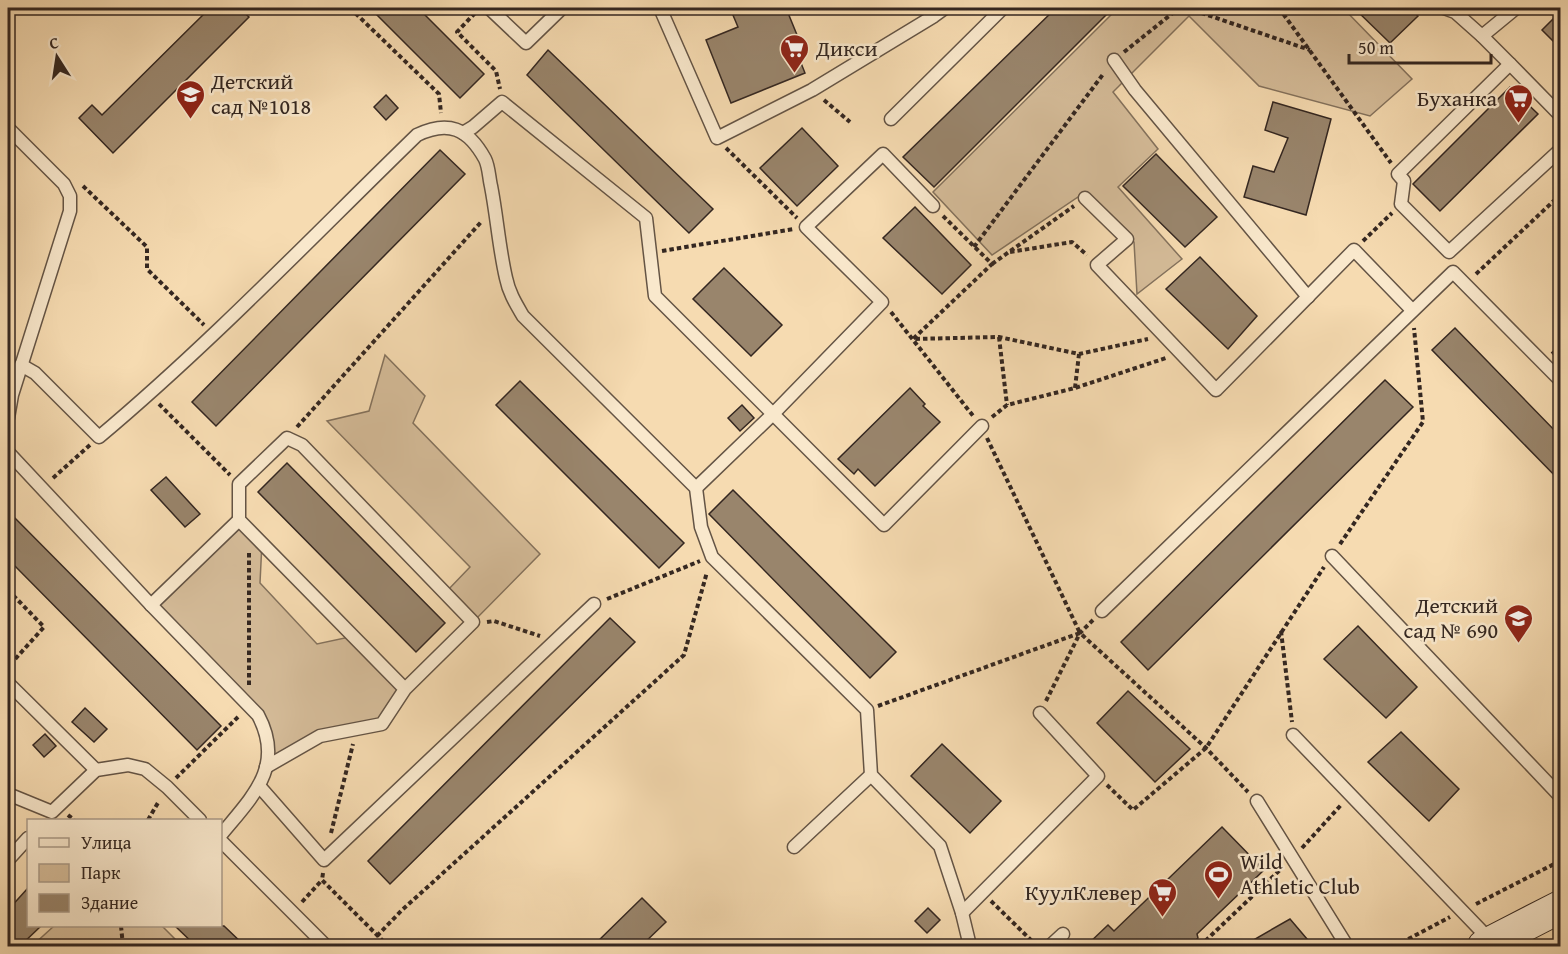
<svg xmlns="http://www.w3.org/2000/svg" width="1568" height="954" font-family="'Gentium Book Plus',serif">
<style>
.green{fill:#d5bc99;stroke:#84725d;stroke-width:1.5}
.building{fill:#99856c;stroke:#342721;stroke-width:1.5}
.lines{fill:none;stroke-linecap:round;stroke-linejoin:round}
.lane-casing{stroke:#645445;stroke-width:15}
.secondary-casing{stroke:#342721;stroke-width:34}
.path{stroke:#342721;stroke-width:4;stroke-dasharray:4.5 3;stroke-linecap:butt}
.lane{stroke:#f9e8cc;stroke-width:12}
.secondary{stroke:#f9e8cc;stroke-width:32}
.labels{text-anchor:middle;dominant-baseline:central;stroke-width:5;stroke-linejoin:round;paint-order:stroke}
.poi-label{font-size:22px;fill:#342721;stroke:#f9e8cc;text-anchor:start}
</style>
<rect width="100%" height="100%" fill="#f6dbb1"/>
<filter id="stains"><feTurbulence type="fractalNoise" baseFrequency=".00333" numOctaves="4"/><feColorMatrix values="0 0 0 0 .2 0 0 0 0 .09 0 0 0 0 .02 0 0 0 .5 -.17"/></filter>
<radialGradient id="worn" r=".72"><stop offset=".6" stop-color="#630" stop-opacity="0"/><stop offset="1" stop-color="#630" stop-opacity=".3"/></radialGradient>
<g class="green">
<polygon points="1118,8 1343,8 1412,79 1370,116 1259,86 1189,16 1113,92 1158,149 1118,187 1182,259 1137,294 1134,242 1084,193 992,255 933,192"/>
<polygon points="385,355 425,396 413,423 540,554 473,622 446,592 470,567 327,421 369,411"/>
<polygon points="239,520 262,542 260,583 317,644 354,636 405,689 382,724 320,736 266,767 266,729 151,605"/>
<polygon points="54,926 162,926 182,946 32,946"/>
</g>
<g class="building">
<polygon points="210,8 239,8 249,17 113,153 79,118 92,105 102,115"/>
<polygon points="370,8 418,8 484,74 460,98"/>
<polygon points="730,8 786,8 797,35 791,38 805,73 731,103 706,40 738,27"/>
<polygon points="1056,8 1113,8 934,187 903,157"/>
<polygon points="1354,8 1409,8 1418,16 1390,43"/>
<polygon points="1560,12 1560,48 1542,30"/>
<polygon points="548,50 713,209 689,233 527,75"/>
<polygon points="1510,87 1538,114 1440,211 1413,184"/>
<polygon points="386,95 398,108 386,120 374,107"/>
<polygon points="1273,102 1331,119 1306,215 1244,197 1253,166 1274,172 1288,138 1265,130"/>
<polygon points="802,128 838,166 797,206 760,168"/>
<polygon points="440,150 465,174 216,426 192,402"/>
<polygon points="1156,154 1217,217 1185,247 1123,186"/>
<polygon points="915,207 971,265 942,294 883,238"/>
<polygon points="1200,257 1257,316 1228,349 1166,289"/>
<polygon points="724,268 782,325 751,356 693,299"/>
<polygon points="1455,328 1560,436 1560,481 1432,350"/>
<polygon points="1385,380 1413,407 1148,670 1121,642"/>
<polygon points="520,381 684,543 659,568 496,405"/>
<polygon points="910,388 925,404 923,406 940,422 875,486 858,469 854,474 838,459"/>
<polygon points="742,405 754,418 740,431 728,418"/>
<polygon points="287,463 445,623 416,652 258,492"/>
<polygon points="166,477 200,514 185,527 151,490"/>
<polygon points="733,490 896,652 870,678 709,514"/>
<polygon points="8,511 221,726 197,750 8,559"/>
<polygon points="610,618 635,642 390,884 368,861"/>
<polygon points="1358,626 1417,687 1386,718 1324,659"/>
<polygon points="1128,691 1190,749 1155,782 1097,723"/>
<polygon points="85,708 107,729 94,742 72,722"/>
<polygon points="1401,732 1459,789 1429,821 1368,762"/>
<polygon points="45,734 56,746 44,757 33,745"/>
<polygon points="942,744 1001,801 970,833 911,776"/>
<polygon points="1222,827 1264,870 1197,934 1198,938 1190,946 1086,946 1108,925 1114,931"/>
<polygon points="28,888 28,926 41,926 20,946 8,946 8,910"/>
<polygon points="642,898 666,922 641,946 593,946"/>
<polygon points="928,908 940,920 927,933 915,921"/>
<polygon points="1290,919 1313,946 1243,946"/>
<polygon points="175,926 224,926 245,946 196,946"/>
</g>
<g class="lines">
<defs>
<g id="lane">
<polyline points="489,8 526,43 562,8"/>
<polyline points="660,8 717,138 812,90 934,16 945,8"/>
<polyline points="1444,8 1455,12 1482,36"/>
<polyline points="1114,60 1135,90 1308,297"/>
<polyline points="1510,64 1482,36 1516,8"/>
<polyline points="1560,115 1510,64 1398,174 1404,181 1401,204 1449,252 1560,150"/>
<polyline points="891,119 1003,8"/>
<polyline points="8,128 64,184 70,196 70,211 12,395 8,418"/>
<polyline points="463,133 473,127 502,102 646,218 655,296 884,525 982,426"/>
<polyline points="1085,198 1127,239 1097,265 1216,390 1354,250 1412,310"/>
<path d="M21 365 35 373 99 437C211 343 312 237 417 135 448 120 468 128 485 159 489 167 489 178 491 186 497 217 499 248 506 278 509 293 516 304 523 316L696 488 701 527 712 557 867 710 871 775 940 846 962 913 970 946"/>
<path d="M8 452 151 605 258 715C286 767 251 798 220 836"/>
<polyline points="696,488 773,414 882,302 806,227 883,154 933,206"/>
<polyline points="1332,556 1560,796"/>
<polyline points="151,605 239,520"/>
<polyline points="1102,611 1453,272 1560,380"/>
<polyline points="8,683 96,770"/>
<polyline points="1293,735 1491,941"/>
<polyline points="266,767 320,736 382,724 405,689 473,622 302,445 287,438 239,484 239,520 405,689"/>
<polyline points="260,787 324,860 594,604"/>
<polyline points="8,794 52,812 96,770 128,765 145,769 167,787 200,820"/>
<polyline points="1257,801 1347,946"/>
<polyline points="220,840 326,946"/>
<polyline points="794,847 871,775"/>
<polyline points="8,860 28,838"/>
<polyline points="962,913 1098,776 1040,713"/>
<polyline points="1050,946 1063,934"/>
</g>
<polyline id="secondary" points="1484,946 1560,907"/>
</defs>
<use href="#lane" class="lane-casing"/>
<use href="#secondary" class="secondary-casing"/>
<g class="path">
<polyline points="350,8 439,94 441,113"/>
<polyline points="1187,8 1310,50"/>
<polyline points="1279,8 1391,163"/>
<polyline points="475,13 457,32 496,71 500,89"/>
<polyline points="1124,52 1179,8"/>
<polyline points="824,100 850,122"/>
<polyline points="726,148 797,218"/>
<polyline points="83,186 147,247 147,269 204,325"/>
<polyline points="943,216 992,264 913,339 999,337 1079,354 1148,339"/>
<polyline points="1363,241 1392,213"/>
<polyline points="974,247 1104,73"/>
<polyline points="662,251 794,229"/>
<polyline points="1010,252 1072,242 1087,255"/>
<polyline points="992,264 1074,206"/>
<polyline points="1476,274 1560,195"/>
<polyline points="891,312 974,417"/>
<polyline points="999,337 1007,405"/>
<polyline points="1552,354 1560,347"/>
<polyline points="1075,388 1079,354"/>
<polyline points="159,404 230,475"/>
<polyline points="992,417 1007,405 1075,388 1166,358"/>
<polyline points="297,427 482,221"/>
<polyline points="987,438 1080,633"/>
<polyline points="53,478 90,445"/>
<polyline points="1340,544 1423,422 1414,328"/>
<polyline points="8,590 44,627 8,667"/>
<polyline points="607,599 700,561"/>
<polyline points="487,622 494,621 540,636"/>
<polyline points="1281,631 1292,722"/>
<polyline points="249,685 249,552"/>
<polyline points="1046,701 1080,633 1093,620"/>
<polyline points="878,706 1080,633 1206,748 1248,792"/>
<polyline points="176,778 239,716"/>
<polyline points="1107,785 1133,810 1206,748 1324,567"/>
<polyline points="68,815 74,820"/>
<polyline points="148,820 159,801"/>
<polyline points="331,833 353,744"/>
<polyline points="1302,848 1341,805"/>
<polyline points="323,873 322,880 388,946"/>
<polyline points="991,901 1035,944"/>
<polyline points="302,902 322,880"/>
<polyline points="1476,904 1560,861"/>
<polyline points="121,926 123,946"/>
<polyline points="377,936 401,911 684,655 707,572"/>
<polyline points="1200,946 1282,868"/>
<polyline points="1395,946 1450,917"/>
</g>
<use href="#lane" class="lane"/>
<use href="#secondary" class="secondary"/>
</g>
<defs>
<symbol id="supermarket-pin" viewBox="-11 -11 22 30"><path d="M0 17L-7.5 6A9.5 9.5 0 1 1 7.5 6Z" fill="#8f2418" stroke="#f9e8cc"/><path d="M-6-5.5h2.5l.6 2H6L4.5 2H-2.5L-4.4-4H-6ZM-1.5 3.2a1.3 1.3 0 1 0 .1 0ZM3 3.2a1.3 1.3 0 1 0 .1 0Z" fill="#fff"/></symbol>
<symbol id="school-pin" viewBox="-11 -11 22 30"><path d="M0 17L-7.5 6A9.5 9.5 0 1 1 7.5 6Z" fill="#8f2418" stroke="#f9e8cc"/><path d="M0-5L7-2L0 1L-7-2ZM-4 1L0 2.5L4 1V4Q0 6-4 4Z" fill="#fff"/></symbol>
<symbol id="stadium-pin" viewBox="-11 -11 22 30"><path d="M0 17L-7.5 6A9.5 9.5 0 1 1 7.5 6Z" fill="#8f2418" stroke="#f9e8cc"/><path d="M0-5a6.5 5 0 1 0 0 10a6.5 5 0 1 0 0-10ZM-3.5-1.8h7v3.6h-7Z" fill="#fff"/></symbol>
</defs>
<g fill-rule="evenodd">
<use href="#supermarket-pin" x="778" y="32" width="33" height="45"/>
<use href="#school-pin" x="174" y="78" width="33" height="45"/>
<use href="#supermarket-pin" x="1502" y="82" width="33" height="45"/>
<use href="#school-pin" x="1502" y="602" width="33" height="45"/>
<use href="#stadium-pin" x="1202" y="858" width="33" height="45"/>
<use href="#supermarket-pin" x="1146" y="876" width="33" height="45"/>
</g>
<g class="labels">
<g class="poi-label">
<text x="816" y="48">Дикси</text>
<text x="211" y="81">Детский<tspan x="211" dy="25">сад №1018</tspan></text>
<text x="1497" y="98" text-anchor="end">Буханка</text>
<text x="1498" y="605" text-anchor="end">Детский<tspan x="1498" dy="25">сад № 690</tspan></text>
<text x="1240" y="861">Wild<tspan x="1240" dy="25">Athletic Club</tspan></text>
<text x="1142" y="892" text-anchor="end">КуулКлевер</text>
</g>
</g>
<rect width="1568" height="954" fill="none" stroke="#f6dbb1" stroke-width="30"/>
<rect x="9" y="9" width="1550" height="936" fill="none" stroke="#342721" stroke-width="3"/>
<rect x="15" y="15" width="1538" height="924" fill="none" stroke="#342721" stroke-width="1.5"/>
<rect x="27" y="819" width="195" height="108" fill="#f9e8cc" stroke="#aa9b88" stroke-width="1.5"/>
<rect x="39" y="838" width="30" height="9" fill="#f9e8cc" stroke="#aa9b88" stroke-width="1.5"/>
<text x="81" y="849" font-size="18" fill="#342721">Улица</text>
<rect x="39" y="864" width="30" height="18" fill="#d5bc99" stroke="#aa9b88" stroke-width="1.5"/>
<text x="81" y="879" font-size="18" fill="#342721">Парк</text>
<rect x="39" y="894" width="30" height="18" fill="#99856c" stroke="#aa9b88" stroke-width="1.5"/>
<text x="81" y="909" font-size="18" fill="#342721">Здание</text>
<g transform="translate(57 57) rotate(348)" stroke="#f9e8cc" stroke-width="4.5" paint-order="stroke">
<path d="M0-4.5L10 22L0 15L-10 22Z" fill="#342721"/>
<text y="-9" font-size="16" font-weight="bold" text-anchor="middle" fill="#342721">С</text>
</g>
<path d="M1349 54v9h142v-9" fill="none" stroke="#342721" stroke-width="3"/>
<text x="1358" y="54" font-size="18" fill="#342721" stroke="#f9e8cc" stroke-width="4.5" paint-order="stroke">50 m</text>
<rect width="100%" height="100%" filter="url(#stains)"/>
<rect width="100%" height="100%" fill="url(#worn)"/>
</svg>
